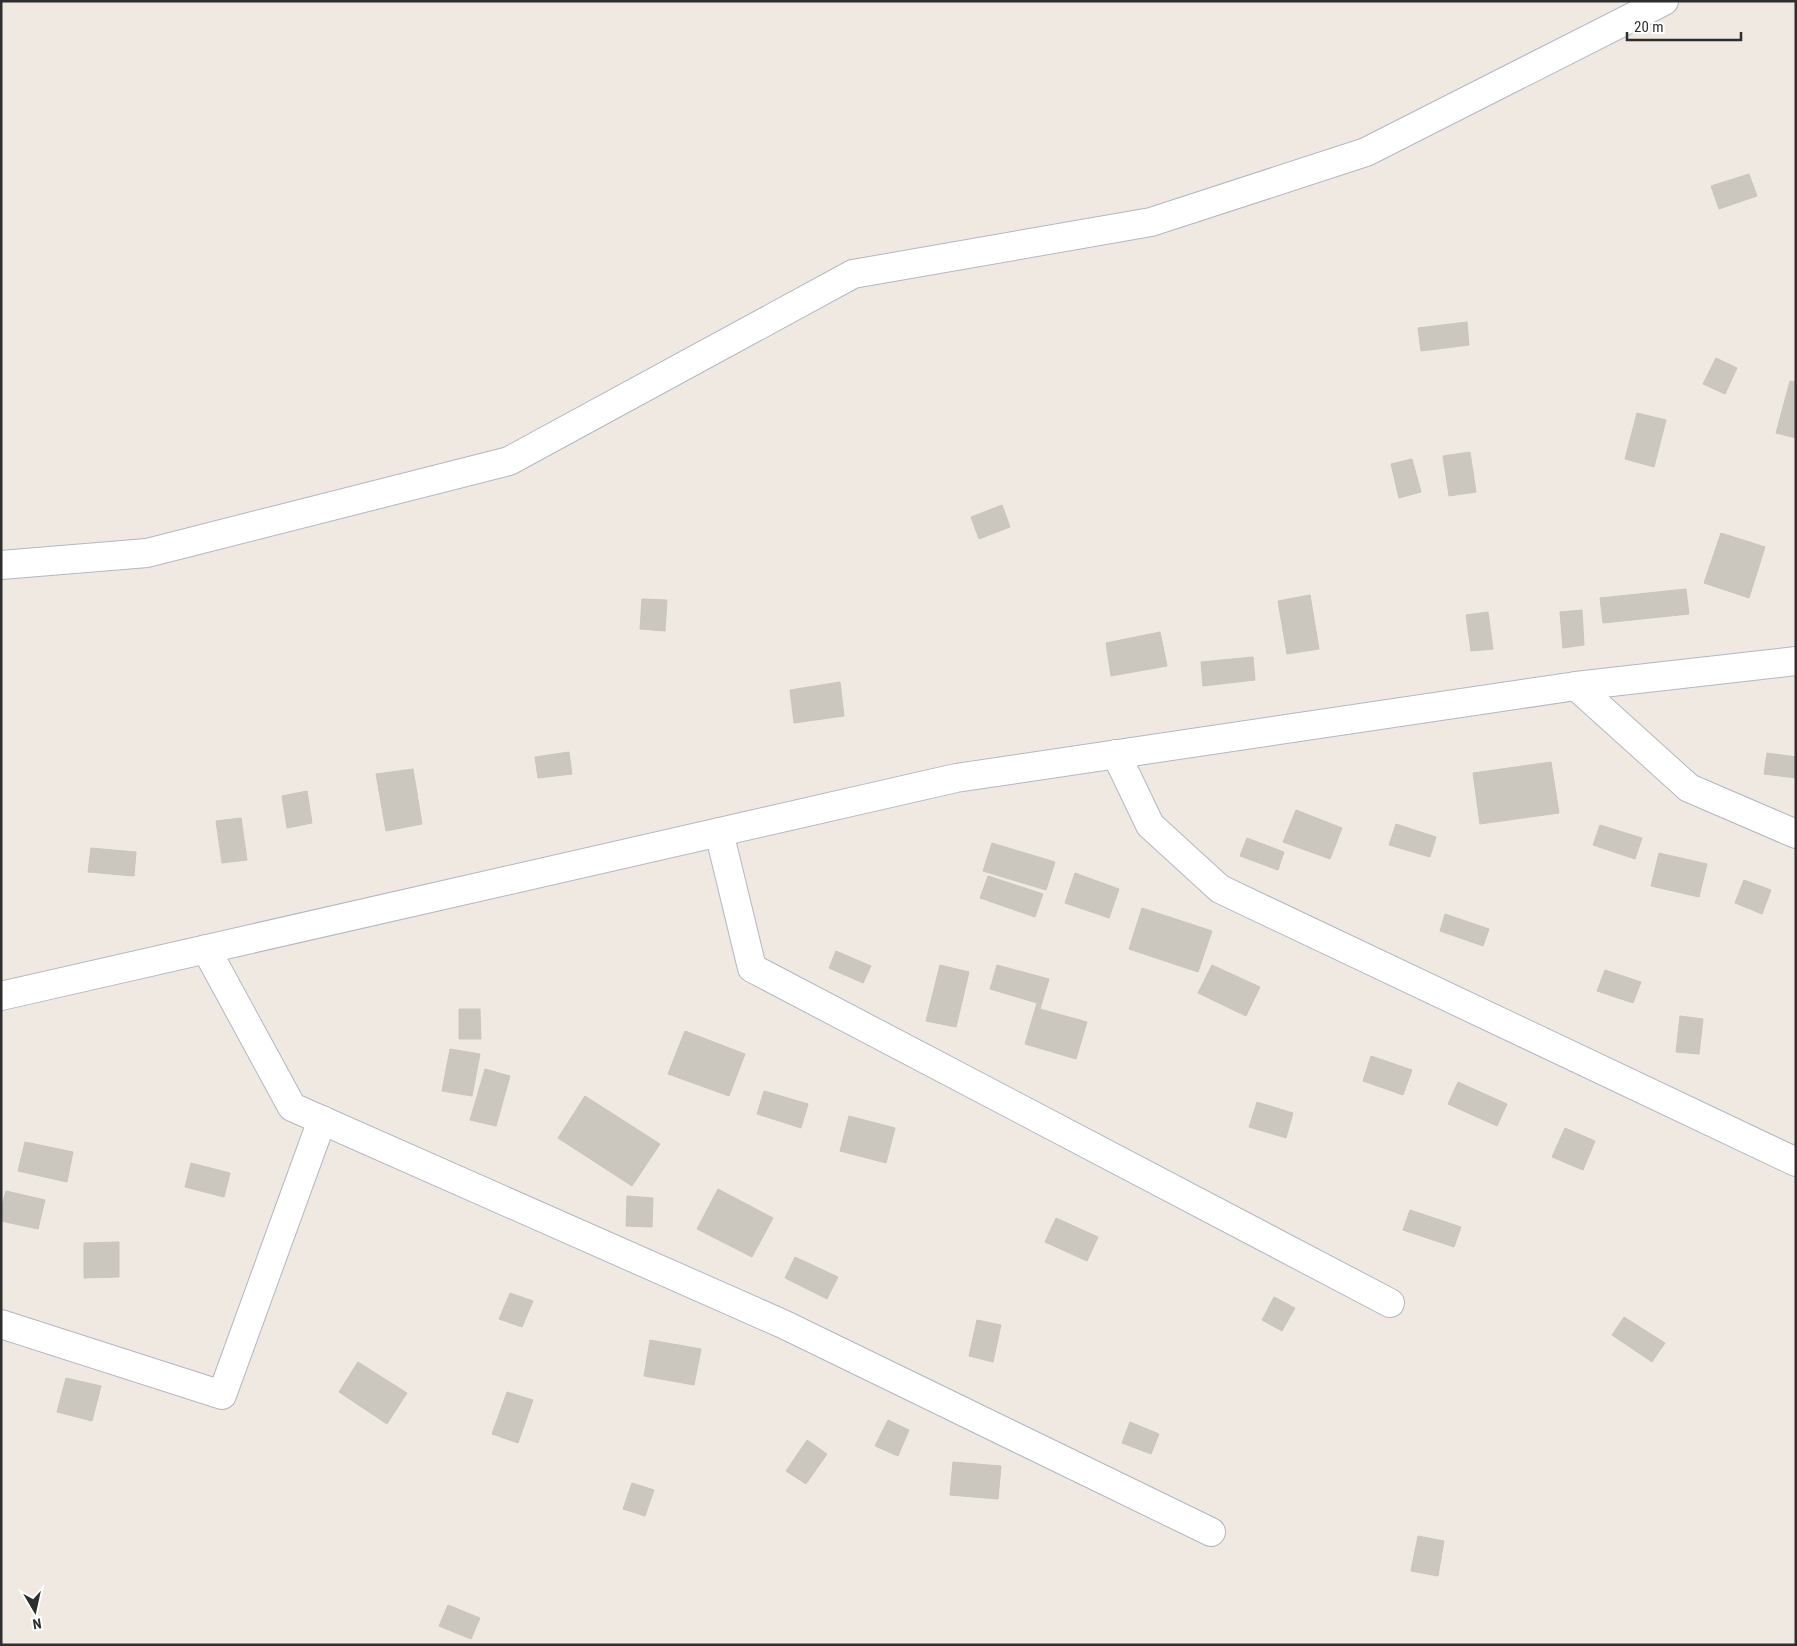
<svg xmlns="http://www.w3.org/2000/svg" width="1797" height="1646" font-family="'Roboto Condensed',sans-serif">
<style>
.building{fill:#cbc7bf;stroke:#cbc5ba}
.lines{fill:none;stroke-linecap:round;stroke-linejoin:round}
.street-casing{stroke:#b4b7c1;stroke-width:30}
.street{stroke:#fff;stroke-width:28}
</style>
<rect width="100%" height="100%" fill="#efe9e1"/>
<g class="building">
<polygon points="1749,174 1757,196 1719,209 1711,186"/>
<polygon points="1467,322 1469,345 1421,351 1418,328"/>
<polygon points="1716,358 1737,368 1725,394 1703,384"/>
<polygon points="1790,381 1796,382 1796,438 1776,433"/>
<polygon points="1637,413 1666,420 1654,467 1625,459"/>
<polygon points="1470,452 1476,492 1449,496 1443,456"/>
<polygon points="1412,459 1421,492 1399,498 1391,464"/>
<polygon points="1002,505 1010,527 979,539 971,517"/>
<polygon points="1721,533 1765,547 1749,598 1704,583"/>
<polygon points="1686,589 1689,614 1603,623 1600,598"/>
<polygon points="1310,595 1319,649 1287,654 1278,601"/>
<polygon points="642,599 667,600 665,631 640,629"/>
<polygon points="1582,610 1584,645 1563,648 1560,612"/>
<polygon points="1488,612 1493,649 1471,651 1466,615"/>
<polygon points="1160,632 1167,666 1111,676 1106,643"/>
<polygon points="1253,657 1255,680 1203,686 1201,662"/>
<polygon points="840,682 844,716 794,723 790,690"/>
<polygon points="569,752 572,774 538,778 535,757"/>
<polygon points="1767,753 1796,757 1796,778 1764,774"/>
<polygon points="1551,762 1559,813 1480,824 1473,773"/>
<polygon points="413,769 422,824 386,831 376,774"/>
<polygon points="307,791 312,823 287,828 282,796"/>
<polygon points="1296,810 1342,828 1330,859 1283,842"/>
<polygon points="241,818 247,860 222,863 216,821"/>
<polygon points="1396,824 1436,837 1430,857 1389,845"/>
<polygon points="1600,825 1642,838 1635,859 1593,845"/>
<polygon points="1247,838 1284,852 1278,870 1240,856"/>
<polygon points="992,843 1055,862 1046,890 983,871"/>
<polygon points="91,848 136,852 134,876 88,872"/>
<polygon points="1659,853 1707,864 1699,897 1651,886"/>
<polygon points="1075,873 1119,889 1109,918 1065,903"/>
<polygon points="988,876 1043,894 1035,917 980,898"/>
<polygon points="1744,880 1771,890 1762,914 1735,903"/>
<polygon points="1142,908 1212,931 1198,972 1129,949"/>
<polygon points="1445,914 1489,929 1483,946 1440,931"/>
<polygon points="836,951 871,966 863,983 829,968"/>
<polygon points="940,965 969,972 956,1027 926,1021"/>
<polygon points="997,965 1049,979 1040,1009 1087,1022 1076,1059 1025,1044 1037,1003 990,989"/>
<polygon points="1212,965 1260,987 1246,1016 1198,993"/>
<polygon points="1605,970 1641,982 1633,1003 1597,991"/>
<polygon points="459,1009 480,1009 481,1039 459,1039"/>
<polygon points="1680,1016 1703,1019 1699,1054 1676,1052"/>
<polygon points="685,1031 745,1054 729,1096 668,1074"/>
<polygon points="450,1049 480,1054 472,1096 442,1091"/>
<polygon points="1371,1056 1412,1070 1403,1095 1363,1081"/>
<polygon points="485,1069 510,1076 496,1126 470,1120"/>
<polygon points="1458,1082 1507,1104 1497,1126 1448,1104"/>
<polygon points="764,1091 808,1104 801,1128 757,1114"/>
<polygon points="585,1096 660,1144 632,1186 558,1138"/>
<polygon points="1257,1102 1293,1113 1286,1138 1249,1127"/>
<polygon points="849,1116 895,1128 886,1163 840,1151"/>
<polygon points="1565,1128 1595,1141 1583,1170 1552,1157"/>
<polygon points="25,1142 73,1152 67,1182 18,1171"/>
<polygon points="191,1163 230,1173 224,1197 185,1187"/>
<polygon points="718,1189 773,1218 752,1257 697,1229"/>
<polygon points="6,1191 45,1200 38,1229 1,1221 1,1209"/>
<polygon points="627,1196 653,1198 652,1227 626,1226"/>
<polygon points="1410,1210 1461,1227 1454,1247 1403,1230"/>
<polygon points="1056,1218 1098,1237 1087,1261 1045,1242"/>
<polygon points="119,1242 119,1277 84,1278 84,1243"/>
<polygon points="795,1257 838,1277 827,1299 785,1278"/>
<polygon points="510,1293 533,1301 522,1327 499,1319"/>
<polygon points="1274,1297 1295,1308 1282,1331 1262,1320"/>
<polygon points="1624,1317 1665,1343 1652,1362 1612,1335"/>
<polygon points="977,1320 1001,1325 993,1362 969,1356"/>
<polygon points="650,1340 701,1349 694,1385 644,1376"/>
<polygon points="358,1362 407,1393 387,1424 339,1392"/>
<polygon points="66,1378 101,1386 92,1421 57,1412"/>
<polygon points="507,1392 533,1400 518,1443 492,1434"/>
<polygon points="888,1420 909,1430 898,1456 875,1446"/>
<polygon points="1130,1422 1159,1434 1151,1454 1122,1443"/>
<polygon points="807,1440 827,1454 806,1484 786,1471"/>
<polygon points="953,1462 1001,1466 998,1499 950,1495"/>
<polygon points="632,1483 654,1490 645,1516 623,1509"/>
<polygon points="1418,1536 1444,1541 1438,1576 1411,1571"/>
<polygon points="448,1605 480,1618 471,1639 439,1626"/>
</g>
<g class="lines">
<defs>
<g id="street">
<polyline points="1,565 147,553 509,461 853,274 1151,222 1366,152 1664,1"/>
<polyline points="1576,686 1689,788 1796,834"/>
<polyline points="1116,754 1150,825 1220,889 1796,1162"/>
<polyline points="719,832 752,968 1390,1303"/>
<polyline points="206,949 292,1107 783,1324 1211,1532"/>
<polyline points="1,996 956,778 1576,686 1796,661"/>
<polyline points="1,1324 222,1395 322,1120"/>
</g>
</defs>
<use href="#street" class="street-casing"/>
<use href="#street" class="street"/>
</g>
<rect width="1797" height="1646" fill="none" stroke="#2e2e2e" stroke-width="5"/>
<g transform="translate(35 1611) rotate(171)" stroke="#ffffff" stroke-width="4" paint-order="stroke">
<path d="M0-4L9 19L0 12L-9 19Z" fill="#2e2e2e"/>
<text y="-8" font-size="14" font-weight="bold" text-anchor="middle" fill="#2e2e2e">N</text>
</g>
<path d="M1627 32v8h114v-8" fill="none" stroke="#2e2e2e" stroke-width="2.5"/>
<text x="1634" y="32" font-size="15" fill="#2e2e2e" stroke="#ffffff" stroke-width="4" paint-order="stroke">20 m</text>
</svg>
